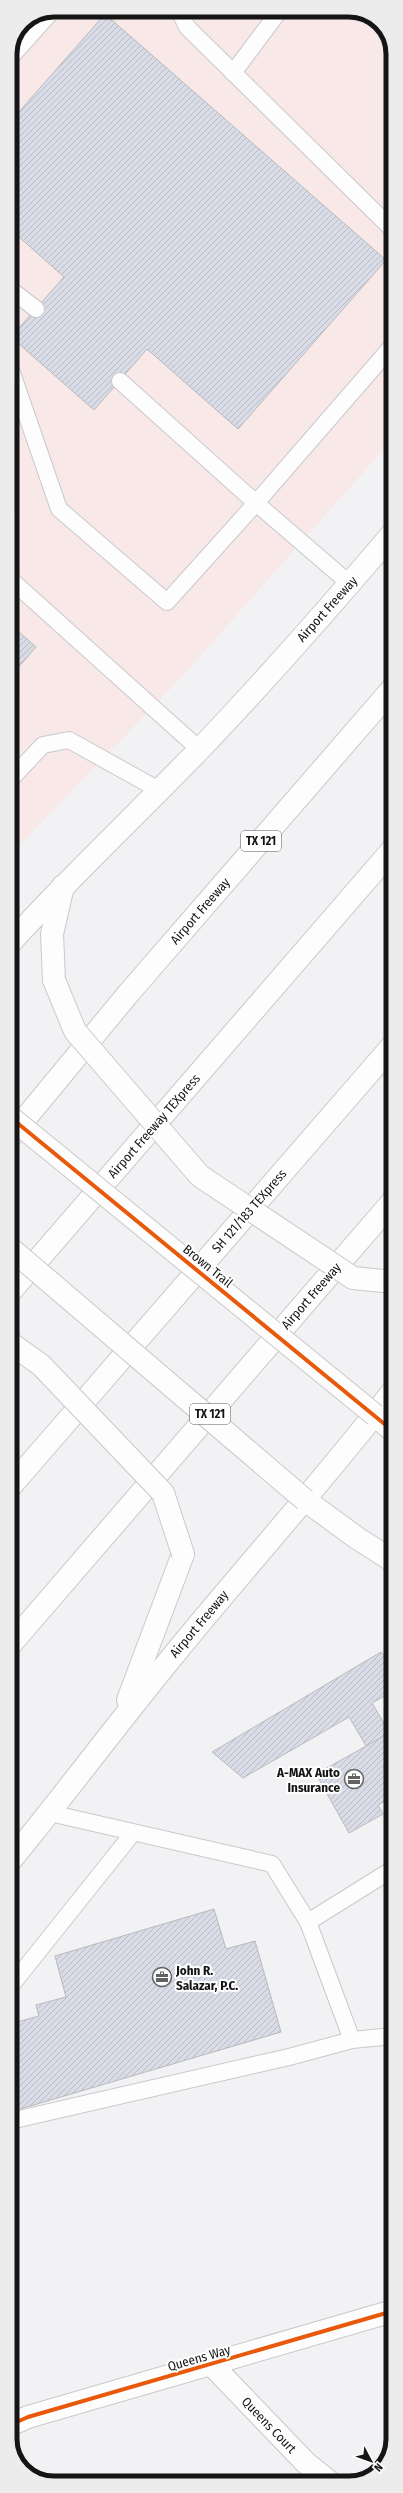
<svg xmlns="http://www.w3.org/2000/svg" width="403" height="2493" font-family="'Fira Sans Condensed',sans-serif">
<style>
.commercial{fill:#f8e9e8}
.building{fill:url(#building-hatch);stroke:#b9babb}
.lines{fill:none;stroke-linecap:round;stroke-linejoin:round}
.lane-casing{stroke:#c9c9cb;stroke-width:18}
.street-casing{stroke:#c9c9cb;stroke-width:24}
.secondary-casing{stroke:#c9c9cb;stroke-width:24}
.highway-casing{stroke:#c9c9cb;stroke-width:24}
.lane{stroke:#fdfdfd;stroke-width:16}
.street{stroke:#fdfdfd;stroke-width:22}
.secondary{stroke:#fdfdfd;stroke-width:22}
.highway{stroke:#fdfdfd;stroke-width:22}
.secondary-bridge-casing{stroke:#c9c9cb;stroke-width:24;stroke-linecap:butt}
.secondary-bridge{stroke:#fdfdfd;stroke-width:22}
.cycleway-casing{stroke:#fff;stroke-width:6}
.cycleway{stroke:#e8590c;stroke-width:4}
.labels{text-anchor:middle;dominant-baseline:central;stroke-width:4;stroke-linejoin:round;paint-order:stroke}
.shield{fill:#fff;stroke:#5b5b5c;stroke-width:1}
.shield-label{font-size:12px;font-weight:bold;fill:#151516}
.street-label{font-size:13px;fill:#151516;stroke:#fff}
.poi-label{font-size:13px;font-weight:bold;fill:#151516;stroke:#fff;text-anchor:end}
.rim{fill:none;stroke:#151516;stroke-width:5}
</style>
<defs>
<pattern id="building-hatch" width="6" height="6" patternUnits="userSpaceOnUse"><rect width="6" height="6" fill="#d9dbe6"/><path d="M-1 1l2-2M0 6l6-6M5 7l2-2" fill="none" stroke="#b9bbc5"/></pattern>
</defs>
<rect width="100%" height="100%" fill="#f2f2f4"/>
<polygon class="commercial" points="54,10 355,10 380,23 393,48 393,439 179,680 10,855 10,54 23,23"/>
<g class="building">
<polygon points="105,14 386,260 238,429 147,349 94,410 11,337 64,277 10,229 10,122"/>
<polygon points="10,624 36,647 10,677"/>
<polygon points="381,1652 393,1663 393,1691 372,1703 391,1735 368,1749 349,1717 243,1778 212,1752"/>
<polygon points="393,1731 393,1761 383,1767 393,1784 393,1797 378,1805 383,1814 349,1833 316,1774"/>
<polygon points="214,1909 226,1949 255,1941 281,2032 10,2112 10,2024 39,2016 36,2005 66,1997 55,1956"/>
</g>
<g class="lines">
<defs>
<g id="lane">
<polyline points="179,10 187,27 393,230"/>
<polyline points="10,58 53,10"/>
<polyline points="233,73 280,10"/>
<polyline points="10,289 36,309"/>
<polyline points="10,367 59,509 167,602 256,503 120,381"/>
<polyline points="10,579 199,749"/>
<polyline points="350,584 256,503 393,345"/>
<polyline points="10,780 43,745 69,740 159,790"/>
<polyline points="50,1813 272,1864 308,1922 352,2040"/>
<polyline points="308,1922 393,1869"/>
<polyline points="10,1987 133,1833"/>
<polyline points="10,2121 289,2057 352,2040 393,2036"/>
</g>
<g id="street">
<polyline points="211,2364 306,2463 331,2483"/>
<polyline points="10,2425 28,2417 393,2311"/>
</g>
<g id="secondary">
<path d="M10 943C71 876 136 815 199 750 266 680 330 607 393 533"/>
<polyline points="54,980 52,934 63,886"/>
<polyline points="375,1415 393,1431"/>
<polyline points="305,1500 357,1538 393,1561"/>
<polyline points="128,1700 183,1554"/>
<path d="M10 1861C67 1792 120 1720 177 1651 248 1564 324 1480 393 1391"/>
</g>
<g id="highway">
<polyline points="10,1137 128,994 393,688"/>
<polyline points="10,1292 393,849"/>
<polyline points="10,1487 393,1045"/>
<polyline points="10,1645 393,1201"/>
</g>
</defs>
<use href="#lane" class="lane-casing"/>
<use href="#street" class="street-casing"/>
<use href="#secondary" class="secondary-casing"/>
<use href="#highway" class="highway-casing"/>
<use href="#lane" class="lane"/>
<use href="#street" class="street"/>
<use href="#secondary" class="secondary"/>
<use href="#highway" class="highway"/>
<defs>
<g id="secondary-bridge">
<polyline points="54,980 75,1031 200,1176 353,1278 393,1282"/>
<polyline points="10,1117 375,1415"/>
<polyline points="10,1248 305,1500"/>
<polyline points="10,1343 41,1365 163,1493 183,1554"/>
</g>
</defs>
<use href="#secondary-bridge" class="secondary-bridge-casing"/>
<use href="#secondary-bridge" class="secondary-bridge"/>
<defs>
<g id="cycleway">
<polyline points="10,1117 393,1431"/>
<polyline points="10,2425 28,2417 393,2311"/>
</g>
</defs>
<use href="#cycleway" class="cycleway-casing"/>
<use href="#cycleway" class="cycleway"/>
</g>
<defs>
<symbol id="office-ring" viewBox="-11 -11 22 22"><circle r="9.5" fill="#fff" stroke="#626264" stroke-width="1.5"/><path d="M-6-3h4V-5.5h4V-3h4V5H-6ZM-1-4.5V-3h2v-1.5ZM-6 0V1H6V0Z" fill="#626264"/></symbol>
</defs>
<g fill-rule="evenodd">
<use href="#office-ring" x="343" y="1768" width="22" height="22"/>
<use href="#office-ring" x="151" y="1966" width="22" height="22"/>
</g>
<g class="labels">
<g class="shield">
<rect x="241" y="831" width="40" height="20" rx="3"/>
<rect x="190" y="1404" width="40" height="20" rx="3"/>
</g>
<g class="shield-label">
<text x="261" y="841">TX 121</text>
<text x="210" y="1414">TX 121</text>
</g>
<g class="street-label">
<text transform="translate(327 609) rotate(-48)">Airport Freeway</text>
<text transform="translate(200 911) rotate(-49)">Airport Freeway</text>
<text transform="translate(154 1126) rotate(-49)">Airport Freeway TEXpress</text>
<text transform="translate(249 1211) rotate(-49)">SH 121/183 TEXpress</text>
<text transform="translate(208 1266) rotate(39)">Brown Trail</text>
<text transform="translate(311 1296) rotate(-49)">Airport Freeway</text>
<text transform="translate(199 1624) rotate(-50)">Airport Freeway</text>
<text transform="translate(199 2358) rotate(-16)">Queens Way</text>
<text transform="translate(269 2425) rotate(46)">Queens Court</text>
</g>
<g class="poi-label">
<text x="340" y="1772">A-MAX Auto<tspan x="340" dy="15">Insurance</tspan></text>
<text x="176" y="1970" text-anchor="start">John R.<tspan x="176" dy="15">Salazar, P.C.</tspan></text>
</g>
</g>
<path d="M0 0H403V2493H0ZM54 17H349A37 37 0 0 1 386 54V2439A37 37 0 0 1 349 2476H54A37 37 0 0 1 17 2439V54A37 37 0 0 1 54 17Z" fill="#ececec" fill-rule="evenodd"/>
<path class="rim" d="M54 17H349A37 37 0 0 1 386 54V2439A37 37 0 0 1 349 2476H54A37 37 0 0 1 17 2439V54A37 37 0 0 1 54 17Z"/>
<g transform="translate(371 2461) rotate(131)" stroke="#ffffff" stroke-width="3" paint-order="stroke">
<path d="M0-3L7 15L0 10L-7 15Z" fill="#151516"/>
<text y="-6" font-size="11" font-weight="bold" text-anchor="middle" fill="#151516">N</text>
</g>
</svg>
